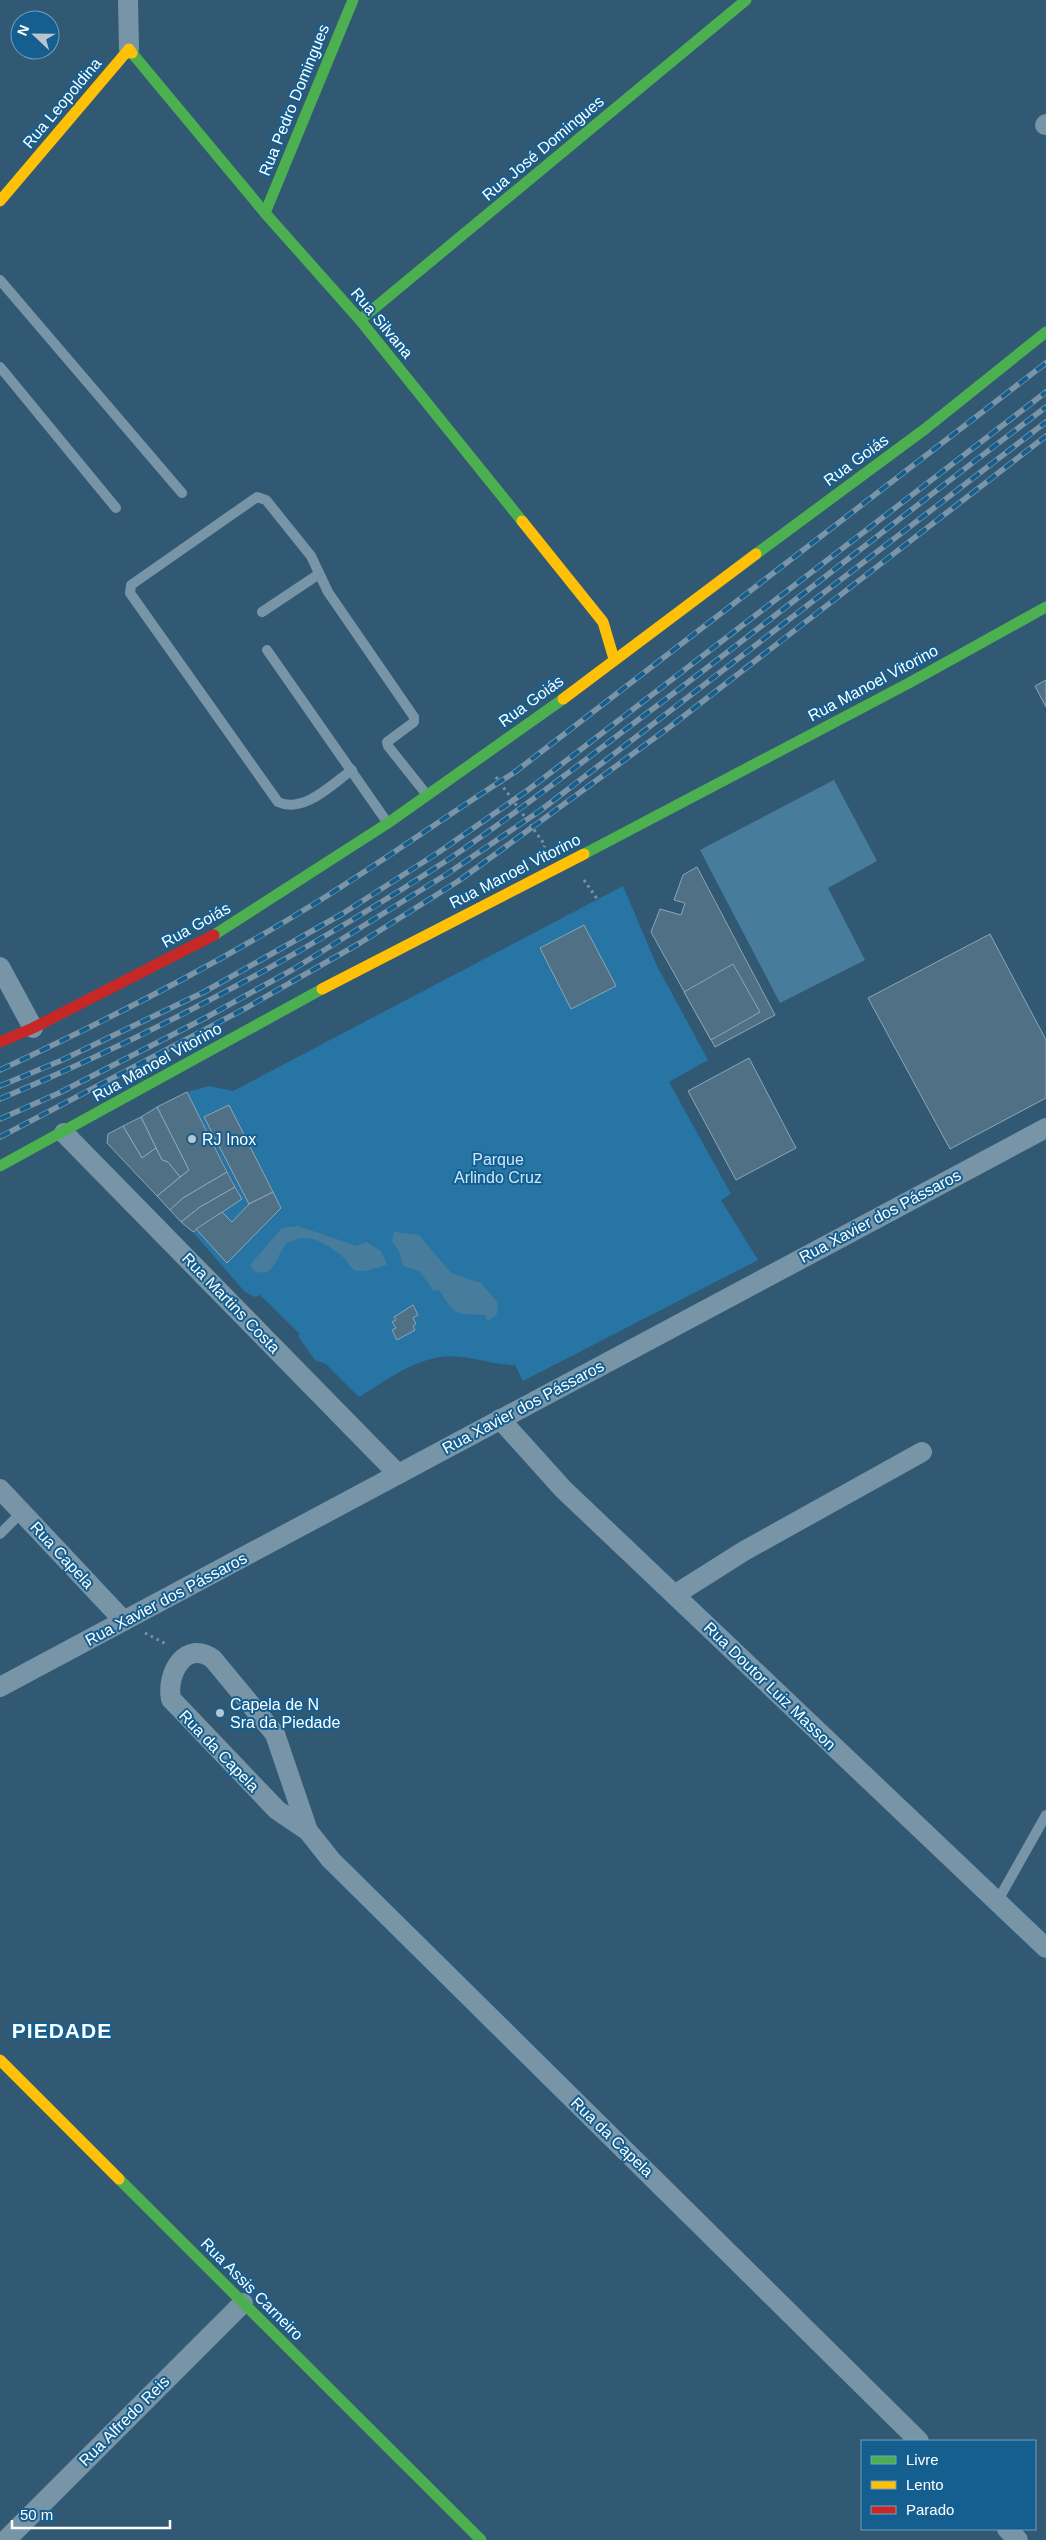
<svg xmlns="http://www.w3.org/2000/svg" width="1046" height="2540" font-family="Arial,sans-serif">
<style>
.green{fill:#2775a5}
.water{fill:#487c9d}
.building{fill:#507085;stroke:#8ea5b5}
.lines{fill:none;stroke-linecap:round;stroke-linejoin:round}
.path{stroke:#7895a7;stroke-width:3;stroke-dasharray:2.5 4;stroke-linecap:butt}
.lane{stroke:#7895a7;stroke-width:10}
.street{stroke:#7895a7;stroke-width:20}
.fast{stroke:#4caf50;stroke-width:11}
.slow{stroke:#ffc107;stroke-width:11}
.jam{stroke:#c62828;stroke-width:11}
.rail-casing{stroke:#7a95a7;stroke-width:5.5}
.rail{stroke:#155f90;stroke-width:4;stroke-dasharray:11;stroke-linecap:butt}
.poi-dot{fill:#b7c5ce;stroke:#155f90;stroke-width:2}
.labels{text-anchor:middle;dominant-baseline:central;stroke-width:4;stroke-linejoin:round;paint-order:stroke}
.street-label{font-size:16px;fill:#fff;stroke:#155f90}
.poi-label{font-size:16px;fill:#fff;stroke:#155f90;text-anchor:start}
.park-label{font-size:16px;fill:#c9e8fc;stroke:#155f90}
.district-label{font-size:21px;font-weight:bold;letter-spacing:1px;fill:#fff;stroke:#155f90}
</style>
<rect width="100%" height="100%" fill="#315974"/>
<path class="green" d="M623 886 657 966 708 1060 669 1082 731 1194 721 1200 758 1260 523 1381 515 1365C497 1365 480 1359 461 1357 422 1352 391 1378 359 1397L326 1364 315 1360 298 1336 300 1334 260 1295 255 1297 245 1292 193 1232 242 1199 187 1092 209 1086 233 1091Z"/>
<g class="water">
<polygon points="834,780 877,861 828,888 865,960 780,1003 700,850"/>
<path d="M298 1226 357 1246 366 1242 381 1251 387 1265 365 1271H356C350 1268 348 1262 343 1257 329 1245 310 1232 291 1241 275 1248 279 1280 254 1271L250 1265 282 1228Z"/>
<path d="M394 1232 419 1235 451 1273 481 1283 497 1302 498 1309 496 1316 487 1321 485 1315C454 1314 456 1316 439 1290L434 1291 419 1271 403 1266 399 1251 392 1241Z"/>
</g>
<g class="building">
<polygon points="1046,680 1046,707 1035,686"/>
<polygon points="697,867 775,1015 715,1047 651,932 660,909 681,915 685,903 674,900 683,875"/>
<polygon points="584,925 616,986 571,1009 540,948"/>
<polygon points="990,934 1046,1040 1046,1098 950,1149 868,998"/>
<polygon points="733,964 760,1012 711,1040 684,992"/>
<polygon points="749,1058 796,1148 736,1180 688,1091"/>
<polygon points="187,1092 227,1172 183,1198 170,1210 157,1196 189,1170 157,1107"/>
<polygon points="229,1105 273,1192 249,1204 204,1117"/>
<polygon points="157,1107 189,1170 180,1177 168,1162 162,1160 141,1117"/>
<polygon points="141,1117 156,1148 142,1158 123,1126"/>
<polygon points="123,1126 142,1158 156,1148 162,1160 168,1162 180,1177 157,1196 107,1143 108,1134"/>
<polygon points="227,1172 235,1187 200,1207 181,1222 170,1210 183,1198"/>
<polygon points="235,1187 242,1199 193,1232 181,1222 200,1207"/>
<polygon points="273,1192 281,1208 227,1263 196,1229 222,1212 232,1222 249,1204"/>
<polygon points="413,1305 418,1315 413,1318 416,1324 413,1326 415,1330 397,1340 392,1330 396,1328 392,1322 396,1320 394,1317"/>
</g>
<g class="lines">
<g class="path">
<polyline points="496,777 545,845 544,847"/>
<polyline points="584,880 598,900"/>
<polyline points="145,1633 168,1645"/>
</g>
<g class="lane">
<polyline points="0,280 182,493"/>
<polyline points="0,367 116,508"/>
<polyline points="262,612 319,574"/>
<polyline points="267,650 387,822"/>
<path d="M352 770C332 784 304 814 278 802L130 593 131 585 257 497 266 500 311 556 328 592 414 717V722L387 742 388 746 427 795"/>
<polyline points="0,1534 22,1512"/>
<polyline points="997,1902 1046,1815"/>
</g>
<g class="street">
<polyline points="128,0 129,49"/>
<polyline points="1045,125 1046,124"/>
<polyline points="0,967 33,1028"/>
<polyline points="64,1133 398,1474"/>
<polyline points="500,1419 563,1489 1046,1948"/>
<polyline points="0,1489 124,1621"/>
<polyline points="676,1594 744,1551 922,1452"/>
<polyline points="0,1687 1046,1128"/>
<path d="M308 1831 277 1810 171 1699C166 1673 186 1639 213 1659L275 1734 308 1831 331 1860 919 2441"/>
<polyline points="1007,2529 1018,2540"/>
<polyline points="6,2540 243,2303"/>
</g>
<g class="fast">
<polyline points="132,53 265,213 360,320 522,521"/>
<polyline points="265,213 353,0"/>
<polyline points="360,320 746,0"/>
<polyline points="756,554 925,429 1046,332"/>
<polyline points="584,854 909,683 1046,607"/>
<polyline points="214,935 388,823 563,699"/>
<polyline points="0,1166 322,989"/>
<polyline points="119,2179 481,2540"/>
</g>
<g class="slow">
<polyline points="0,201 129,49 132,53"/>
<polyline points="522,521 603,622 614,659"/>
<polyline points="563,699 756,554"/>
<polyline points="322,989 584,854"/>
<polyline points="0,2060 119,2179"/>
</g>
<polyline class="jam" points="0,1042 33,1028 214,935"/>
<defs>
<g id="rail">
<path d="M0 1070C110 1019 219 963 322 899 388 858 450 813 515 772L1046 363"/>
<polyline points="0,1086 60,1061 204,992 342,914 439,852 528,790 1046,392"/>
<path d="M0 1099C157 1033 304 954 446 861 516 814 582 762 650 711 783 611 913 507 1046 407"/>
<polyline points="0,1119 59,1093 207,1017 292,970 447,874 541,810 1046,422"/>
<polyline points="0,1137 246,1008 360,943 460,880 671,726 1046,436"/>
</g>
</defs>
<use href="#rail" class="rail-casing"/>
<use href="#rail" class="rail"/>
</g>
<g class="poi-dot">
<circle cx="192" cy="1139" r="5"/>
<circle cx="220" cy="1713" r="5"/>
</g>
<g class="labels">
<g class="street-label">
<text transform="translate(294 100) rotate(-68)">Rua Pedro Domingues</text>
<text transform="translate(62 103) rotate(-50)">Rua Leopoldina</text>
<text transform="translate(543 148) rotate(-40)">Rua José Domingues</text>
<text transform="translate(382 323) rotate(50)">Rua Silvana</text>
<text transform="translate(856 460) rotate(-36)">Rua Goiás</text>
<text transform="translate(873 683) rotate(-28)">Rua Manoel Vitorino</text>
<text transform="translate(531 701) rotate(-36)">Rua Goiás</text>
<text transform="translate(515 871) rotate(-27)">Rua Manoel Vitorino</text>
<text transform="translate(196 925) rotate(-29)">Rua Goiás</text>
<text transform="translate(157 1062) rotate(-29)">Rua Manoel Vitorino</text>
<text transform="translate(880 1216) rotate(-28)">Rua Xavier dos Pássaros</text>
<text transform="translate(231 1303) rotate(46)">Rua Martins Costa</text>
<text transform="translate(523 1407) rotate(-28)">Rua Xavier dos Pássaros</text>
<text transform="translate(62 1555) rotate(47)">Rua Capela</text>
<text transform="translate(166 1599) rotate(-28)">Rua Xavier dos Pássaros</text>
<text transform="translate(770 1686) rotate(44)">Rua Doutor Luiz Masson</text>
<text transform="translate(219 1751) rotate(46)">Rua da Capela</text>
<text transform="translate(612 2137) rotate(44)">Rua da Capela</text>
<text transform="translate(252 2289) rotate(45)">Rua Assis Carneiro</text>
<text transform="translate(124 2421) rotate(-45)">Rua Alfredo Reis</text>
</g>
<g class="poi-label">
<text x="202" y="1139">RJ Inox</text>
<text x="230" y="1704">Capela de N<tspan x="230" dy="18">Sra da Piedade</tspan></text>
</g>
<g class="park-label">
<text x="498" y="1159">Parque<tspan x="498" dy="18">Arlindo Cruz</tspan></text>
</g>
<g class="district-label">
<text x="62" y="2030">PIEDADE</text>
</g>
</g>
<rect x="861" y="2440" width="175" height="90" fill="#155f90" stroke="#739fbc"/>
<rect x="871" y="2456" width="25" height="8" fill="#4caf50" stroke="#739fbc"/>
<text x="906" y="2465" font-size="15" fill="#ffffff">Livre</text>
<rect x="871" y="2481" width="25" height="8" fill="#ffc107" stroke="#739fbc"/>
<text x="906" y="2490" font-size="15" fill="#ffffff">Lento</text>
<rect x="871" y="2506" width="25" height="8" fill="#c62828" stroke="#739fbc"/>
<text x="906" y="2515" font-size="15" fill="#ffffff">Parado</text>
<g transform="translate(35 35) rotate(292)"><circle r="24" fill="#155f90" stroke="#739fbc"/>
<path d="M0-4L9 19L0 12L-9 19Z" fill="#b7c5ce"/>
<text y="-8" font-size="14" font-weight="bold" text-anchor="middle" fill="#ffffff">N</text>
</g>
<path d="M12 2520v8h158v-8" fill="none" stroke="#ffffff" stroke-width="2.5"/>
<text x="20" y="2520" font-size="15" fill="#ffffff" stroke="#155f90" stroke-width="4" paint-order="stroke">50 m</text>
</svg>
